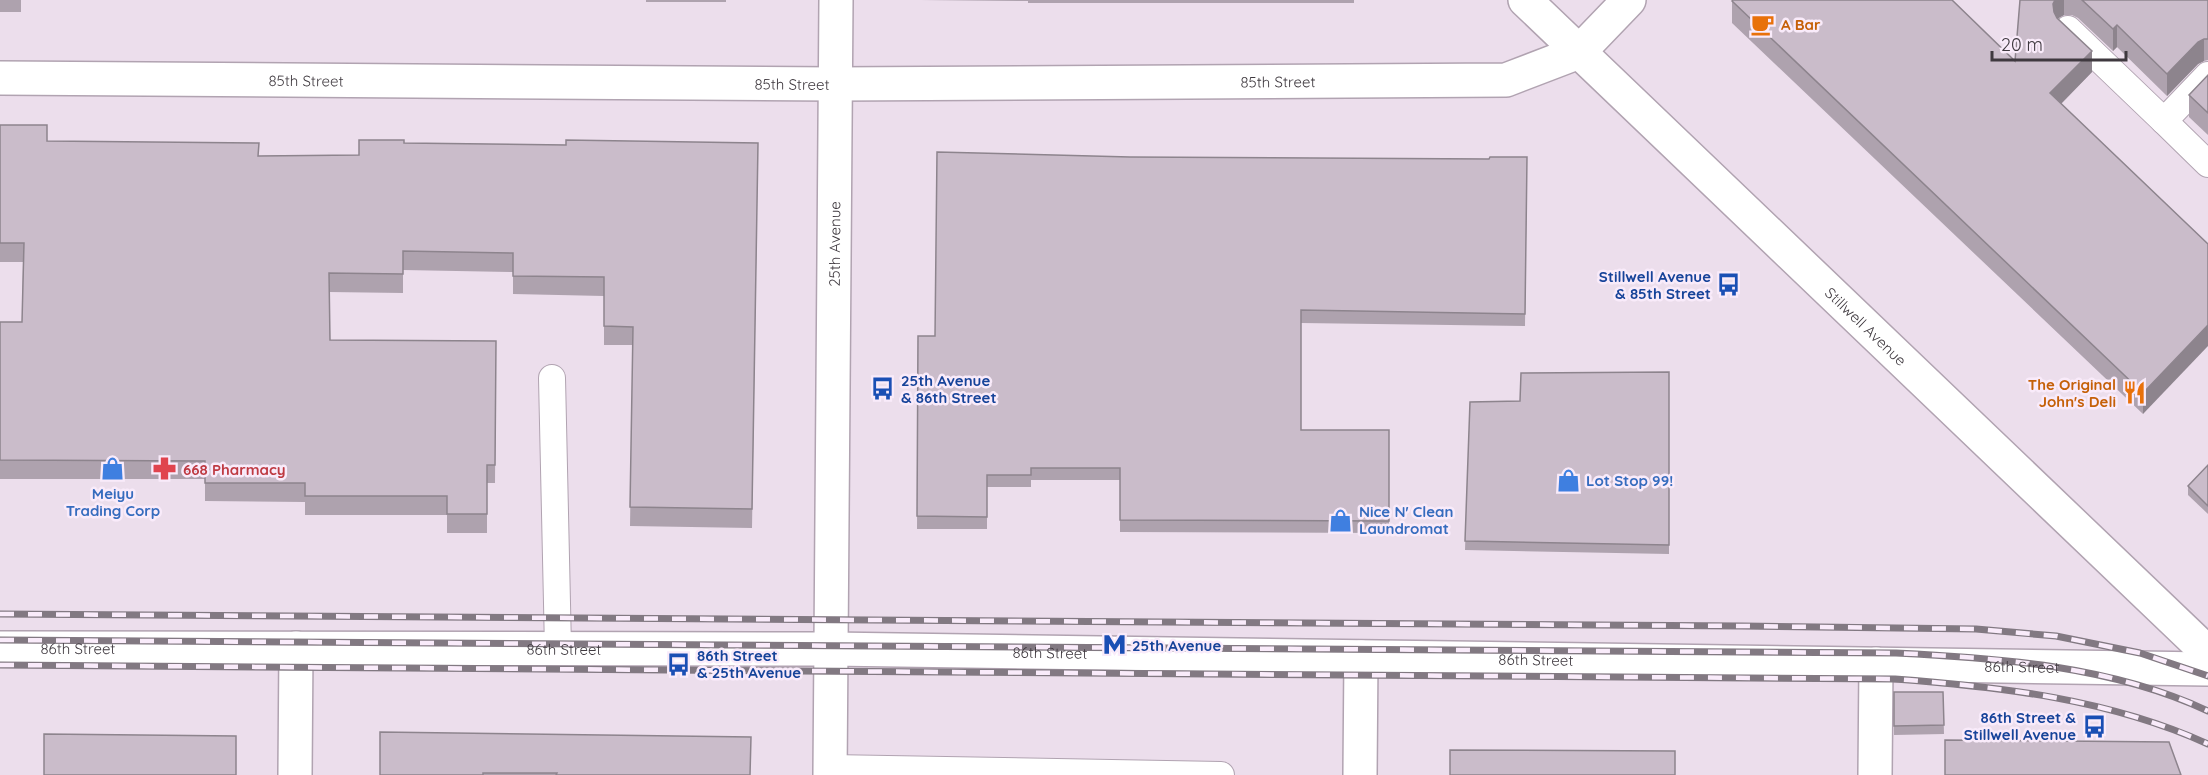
<svg xmlns="http://www.w3.org/2000/svg" width="2208" height="775" font-family="Quicksand,sans-serif">
<style>
.lines{fill:none;stroke-linecap:round;stroke-linejoin:round}
.service-casing{stroke:#b1a3b1;stroke-width:28}
.minor-casing{stroke:#b1a3b1;stroke-width:36}
.secondary-casing{stroke:#b1a3b1;stroke-width:36}
.service{stroke:#fff;stroke-width:26}
.minor{stroke:#fff;stroke-width:33}
.secondary{stroke:#fff;stroke-width:33}
.rail-casing{stroke:#827982;stroke-width:7}
.rail{stroke:#f9ebfa;stroke-width:4.5;stroke-dasharray:14;stroke-linecap:butt}
.wall{fill:#aea2ae}
.shaded-wall{fill:#8d848d}
.building{fill:#cabcca;stroke:#8d848d;stroke-width:1.5}
.labels{text-anchor:middle;dominant-baseline:central;stroke-width:5;stroke-linejoin:round;paint-order:stroke}
.food-label{font-size:15px;font-weight:bold;fill:#c56008;stroke:#f9ebfa;text-anchor:start}
.street-label{font-size:15px;fill:#3f393f;stroke:#f9ebfa}
.transit-label{font-size:15px;font-weight:bold;fill:#164399;stroke:#f9ebfa;text-anchor:start}
.health-label{font-size:15px;font-weight:bold;fill:#be3a42;stroke:#f9ebfa;text-anchor:start}
.shop-label{font-size:15px;font-weight:bold;fill:#366cbe;stroke:#f9ebfa;text-anchor:start}
</style>
<rect width="100%" height="100%" fill="#ecdeec"/>
<g class="lines">
<defs>
<g id="service">
<polyline points="2068,29 2164,121 2208,75"/>
<polyline points="2164,121 2208,164"/>
<polyline points="552,378 558,648"/>
<polyline points="830,768 1221,775"/>
</g>
<g id="minor">
<path id="s1" d="M0 78 835 84 1506 80 1579 52 1629 0"/>
<polyline points="295,775 296,648"/>
<path id="s2" d="M830 775 836 0"/>
<polyline points="1360,775 1361,657"/>
<polyline points="1875,775 1876,664"/>
</g>
<g id="secondary">
<path id="s3" d="M1525 0 2208 653"/>
<path id="s4" d="M0 648 831 649 2208 669"/>
</g>
</defs>
<use href="#service" class="service-casing"/>
<use href="#minor" class="minor-casing"/>
<use href="#secondary" class="secondary-casing"/>
<use href="#service" class="service"/>
<use href="#minor" class="minor"/>
<use href="#secondary" class="secondary"/>
<defs>
<g id="rail">
<polyline points="0,614 1742,626 1976,629 2056,636 2140,653 2208,676"/>
<path d="M0 640 1896 653C2000 658 2112 666 2208 711"/>
<path d="M0 665 1895 679C2002 687 2109 699 2208 744"/>
</g>
</defs>
<use href="#rail" class="rail-casing"/>
<use href="#rail" class="rail"/>
</g>
<g class="wall">
<rect x="0" y="0" width="21" height="12"/>
<rect x="646" y="0" width="80" height="2"/>
<polygon points="921,0 1354,0 1354,3 1028,3 1028,1"/>
<polygon points="2020,0 2208,0 2208,60 2204,61 2198,64 2167,96 2117,47 2113,51 2078,18 2072,15 2064,15 2058,18 2092,72 2061,104 2208,244 2143,414 1732,23 1732,1 2015,61"/>
<polygon points="2208,75 2208,135 2189,117 2189,95"/>
<polygon points="0,125 47,141 259,156 359,155 404,143 566,145 758,143 752,528 630,526 633,345 604,345 604,296 513,294 513,272 403,270 403,293 329,292 330,340 496,341 495,483 487,483 487,533 447,533 447,515 305,515 305,502 205,501 205,479 0,479 0,322 22,322 23,262 0,262"/>
<polygon points="1130,157 1489,159 1527,157 1525,326 1301,323 1301,430 1389,430 1389,533 1120,532 1120,480 1031,480 1031,487 987,487 987,529 917,529 918,336 935,336"/>
<polygon points="1669,372 1669,554 1465,550 1470,402 1520,401"/>
<polygon points="2208,465 2208,514 2188,495 2188,486"/>
<polygon points="1894,692 1943,692 1944,734 1894,735"/>
<polygon points="380,732 750,775 380,775"/>
</g>
<g class="shaded-wall">
<polygon points="2055,0 2064,0 2064,15 2057,19 2053,26 2053,4"/>
<polygon points="2117,25 2117,47 2113,51 2113,29"/>
<polygon points="2204,39 2204,61 2198,64 2167,96 2167,74 2198,42"/>
<polygon points="2092,51 2092,72 2050,115 2050,93"/>
<polygon points="2208,325 2208,346 2143,414 2143,393"/>
</g>
<g class="building">
<polygon points="1733,0 1952,0 2015,61 2020,0 2055,0 2053,4 2054,12 2057,18 2092,51 2050,93 2208,244 2208,325 2143,393 1732,1"/>
<polygon points="2082,0 2208,0 2208,39 2204,39 2198,42 2167,74 2117,25 2113,29"/>
<polygon points="2208,75 2208,113 2189,95"/>
<polygon points="0,125 47,125 47,141 259,143 258,156 359,155 359,140 404,140 404,143 566,145 566,140 758,143 752,509 630,507 633,327 604,326 604,277 513,276 513,253 403,251 403,274 329,273 330,340 496,341 495,465 487,465 487,514 447,514 447,496 305,496 305,483 205,483 205,461 0,460 0,322 22,322 24,243 0,243"/>
<polygon points="937,152 1130,157 1489,159 1490,157 1527,157 1525,314 1301,310 1301,430 1389,430 1389,521 1120,520 1120,468 1031,468 1031,475 987,475 987,517 917,516 918,336 935,336"/>
<polygon points="1669,372 1669,545 1465,541 1470,402 1520,401 1521,373"/>
<polygon points="2208,465 2208,506 2188,486"/>
<polygon points="1894,692 1943,692 1944,725 1894,726"/>
<polygon points="380,732 751,737 750,775 556,775 557,773 483,773 483,775 380,775"/>
<polygon points="44,734 236,736 236,775 44,775"/>
<polygon points="1945,740 2169,742 2181,775 1945,775"/>
<polygon points="1450,750 1675,751 1675,775 1450,775"/>
</g>
<defs>
<symbol id="cafe-bare" viewBox="-9 -9 18 18"><path d="M-5.5-4.5H6V0H3Q3 3.5 0 3.5H-2.5Q-5.5 3.5-5.5 0ZM3-3.2v2h1.7v-2ZM-6 4.5H4V6H-6Z" fill="#e8710a" stroke="#f9ebfa" stroke-width="2.5" paint-order="stroke"/></symbol>
<symbol id="bus-bare" viewBox="-9 -9 18 18"><path d="M-5-6H5V4H4V6H2V4H-2V6H-4V4H-5ZM-3.5-4V0h7V-4ZM-3.5 1.2v1.5H-2V1.2ZM2 1.2v1.5H3.5V1.2Z" fill="#1a4fb4" stroke="#f9ebfa" stroke-width="2.5" paint-order="stroke"/></symbol>
<symbol id="restaurant-bare" viewBox="-9 -9 18 18"><path d="M-5-6h1v4h1v-4h1v4h1v-4h1v5L-1.5 .5V6h-2V.5L-5-1ZM5-6V6H3V1.5H1.5Q1.5-4 5-6Z" fill="#e8710a" stroke="#f9ebfa" stroke-width="2.5" paint-order="stroke"/></symbol>
<symbol id="shop-bare" viewBox="-9 -9 18 18"><path d="M-5-2.5h2.3a2.7 3.5 0 0 1 5.4 0H5L5.5 6h-11ZM-1.5-2.5h3a1.5 2.3 0 0 0-3 0Z" fill="#3f7fe0" stroke="#f9ebfa" stroke-width="2.5" paint-order="stroke"/></symbol>
<symbol id="pharmacy-bare" viewBox="-9 -9 18 18"><path d="M-2-6h4v4h4v4h-4v4h-4v-4h-4v-4h4Z" fill="#e0444e" stroke="#f9ebfa" stroke-width="2.5" paint-order="stroke"/></symbol>
<symbol id="metro-bare" viewBox="-9 -9 18 18"><path d="M-5.5 5V-5H-3L0 0L3-5H5.5V5H3V-.5L0 4L-3-.5V5Z" fill="#1a4fb4" stroke="#f9ebfa" stroke-width="2.5" paint-order="stroke"/></symbol>
</defs>
<g fill-rule="evenodd">
<use href="#cafe-bare" x="1746" y="8" width="33" height="33"/>
<use href="#bus-bare" x="1712" y="268" width="33" height="33"/>
<use href="#bus-bare" x="866" y="372" width="33" height="33"/>
<use href="#restaurant-bare" x="2118" y="376" width="33" height="33"/>
<use href="#shop-bare" x="96" y="452" width="33" height="33"/>
<use href="#pharmacy-bare" x="148" y="452" width="33" height="33"/>
<use href="#shop-bare" x="1552" y="464" width="33" height="33"/>
<use href="#shop-bare" x="1324" y="504" width="33" height="33"/>
<use href="#metro-bare" x="1098" y="628" width="33" height="33"/>
<use href="#bus-bare" x="662" y="648" width="33" height="33"/>
<use href="#bus-bare" x="2078" y="710" width="33" height="33"/>
</g>
<g class="labels">
<g class="food-label">
<text x="1781" y="24">A Bar</text>
<text x="2116" y="384" text-anchor="end">The Original<tspan x="2116" dy="17">John's Deli</tspan></text>
</g>
<g class="street-label">
<text stroke="none"><textPath href="#s1" startOffset="306">85th Street</textPath></text>
<text stroke="none"><textPath href="#s1" startOffset="1278">85th Street</textPath></text>
<text stroke="none"><textPath href="#s1" startOffset="792">85th Street</textPath></text>
<text stroke="none"><textPath href="#s2" startOffset="531">25th Avenue</textPath></text>
<text stroke="none"><textPath href="#s3" startOffset="472">Stillwell Avenue</textPath></text>
<text stroke="none"><textPath href="#s4" startOffset="78">86th Street</textPath></text>
<text stroke="none"><textPath href="#s4" startOffset="564">86th Street</textPath></text>
<text stroke="none"><textPath href="#s4" startOffset="1050">86th Street</textPath></text>
<text stroke="none"><textPath href="#s4" startOffset="1536">86th Street</textPath></text>
<text stroke="none"><textPath href="#s4" startOffset="2022">86th Street</textPath></text>
</g>
<g class="transit-label">
<text x="1711" y="276" text-anchor="end">Stillwell Avenue<tspan x="1711" dy="17">&amp; 85th Street</tspan></text>
<text x="901" y="380">25th Avenue<tspan x="901" dy="17">&amp; 86th Street</tspan></text>
<text x="1132" y="645">25th Avenue</text>
<text x="697" y="655">86th Street<tspan x="697" dy="17">&amp; 25th Avenue</tspan></text>
<text x="2076" y="717" text-anchor="end">86th Street &amp;<tspan x="2076" dy="17">Stillwell Avenue</tspan></text>
</g>
<g class="health-label">
<text x="183" y="469">668 Pharmacy</text>
</g>
<g class="shop-label">
<text x="1586" y="480">Lot Stop 99!</text>
<text x="113" y="493" text-anchor="middle">Meiyu<tspan x="113" dy="17">Trading Corp</tspan></text>
<text x="1359" y="511">Nice N' Clean<tspan x="1359" dy="17">Laundromat</tspan></text>
</g>
</g>
<path d="M1992 51v9h134v-9" fill="none" stroke="#3f393f" stroke-width="3"/>
<text x="2001" y="51" font-size="18" fill="#3f393f" stroke="#f9ebfa" stroke-width="4.5" paint-order="stroke">20 m</text>
</svg>
